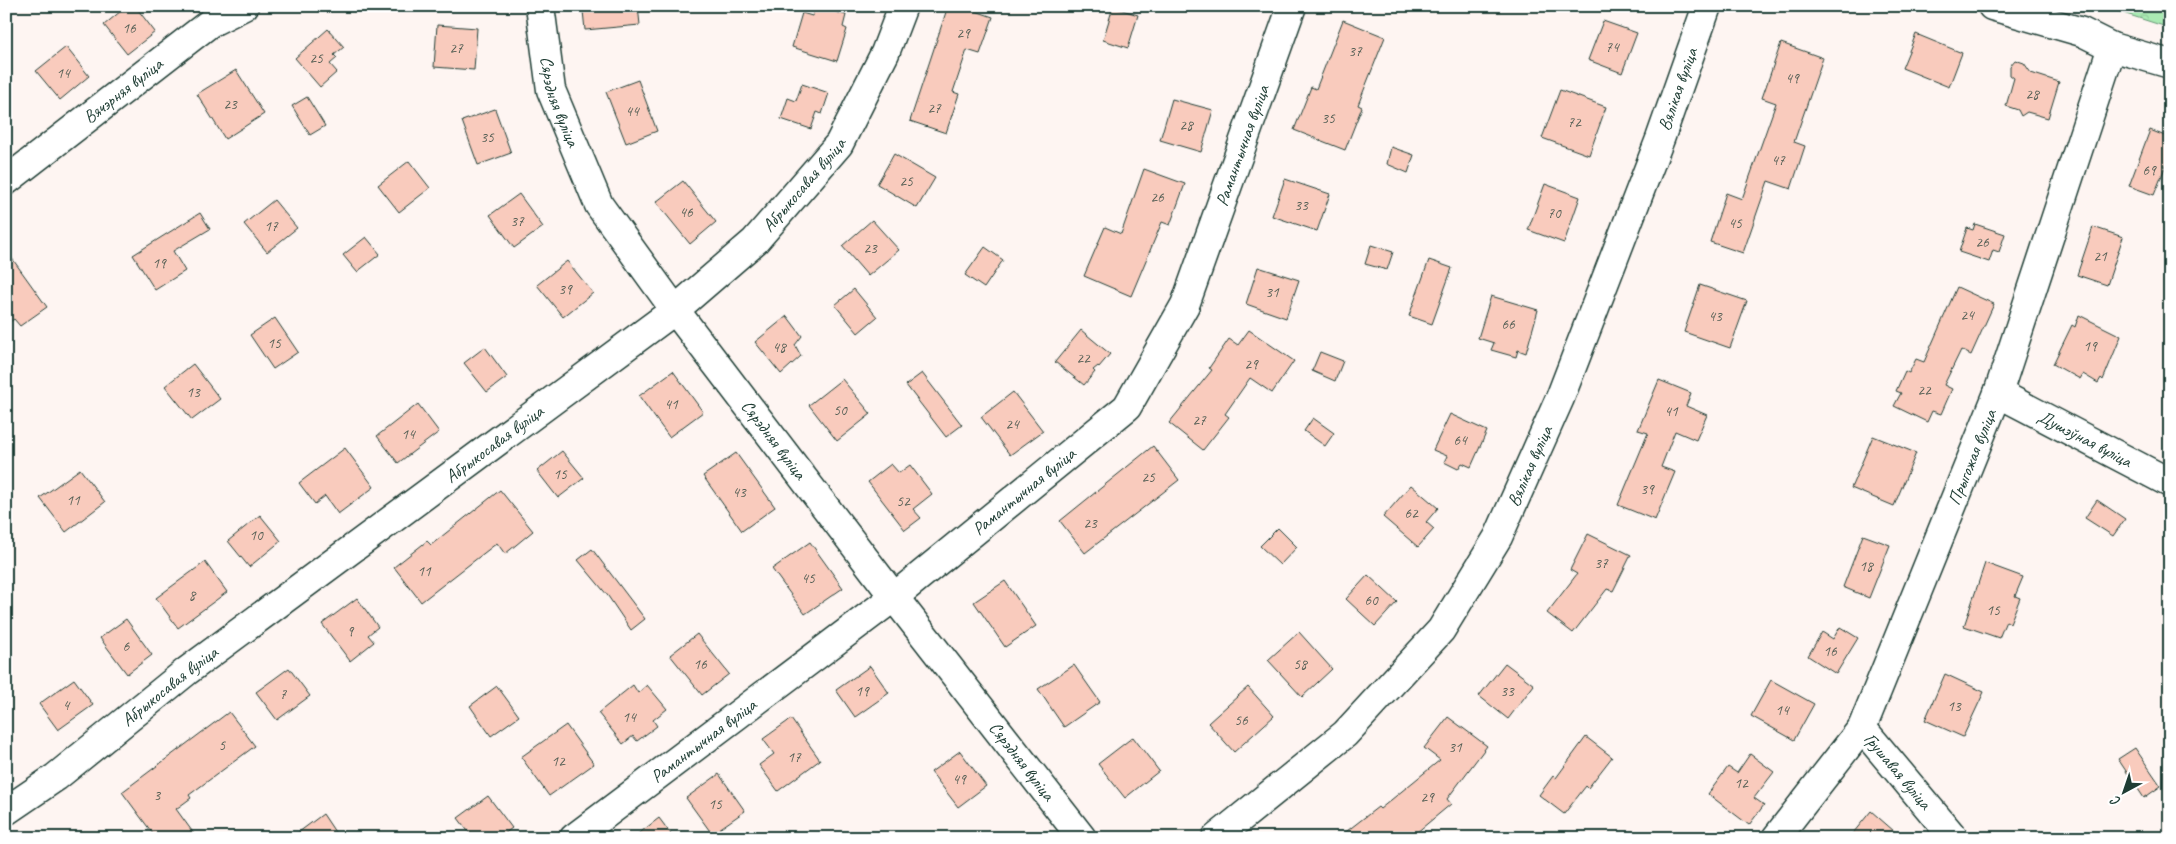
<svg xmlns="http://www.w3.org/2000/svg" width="2176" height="844" font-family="Caveat,sans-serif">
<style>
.forest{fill:url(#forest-crowns);stroke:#649474}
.building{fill:#f9cbbd;stroke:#1f3d34}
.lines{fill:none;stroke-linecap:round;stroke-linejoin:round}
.minor-casing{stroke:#1f3d34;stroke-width:31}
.minor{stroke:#fff;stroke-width:28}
.labels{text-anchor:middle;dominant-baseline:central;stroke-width:4;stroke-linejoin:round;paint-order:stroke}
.number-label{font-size:15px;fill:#566056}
.street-label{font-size:18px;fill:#1f3d34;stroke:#fff}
</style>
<defs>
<pattern id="forest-crowns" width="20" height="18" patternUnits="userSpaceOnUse" patternTransform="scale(1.25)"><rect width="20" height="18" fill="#aaeab3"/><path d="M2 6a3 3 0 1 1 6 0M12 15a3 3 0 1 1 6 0" fill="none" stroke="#92ca9b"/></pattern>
</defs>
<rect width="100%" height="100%" fill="#fef5f2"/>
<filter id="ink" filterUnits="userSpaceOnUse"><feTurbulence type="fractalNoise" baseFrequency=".02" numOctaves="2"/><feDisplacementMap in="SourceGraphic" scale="10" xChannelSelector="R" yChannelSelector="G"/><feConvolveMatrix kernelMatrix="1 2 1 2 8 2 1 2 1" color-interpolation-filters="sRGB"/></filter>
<g filter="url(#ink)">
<polygon class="forest" points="2101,6 2170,6 2170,28"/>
<g class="building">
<polygon points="127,6 135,6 155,32 127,54 104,25"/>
<polygon points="597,6 638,6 640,25 585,30 583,11 598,9"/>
<polygon points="816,6 846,15 843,27 847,29 837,61 792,47 802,13 812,16"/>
<polygon points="948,6 961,6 993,17 980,54 967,50 953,92 959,94 946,133 910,121"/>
<polygon points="1113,7 1138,15 1128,48 1103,40"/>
<polygon points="1343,20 1385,37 1358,105 1362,107 1345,150 1294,130 1311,87 1316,89"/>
<polygon points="1603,21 1637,33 1622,73 1588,60"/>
<polygon points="437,25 477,28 474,70 434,67"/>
<polygon points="328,29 344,47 334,55 337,58 330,64 337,72 320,87 295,58"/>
<polygon points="1916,34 1962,53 1949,87 1902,68"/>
<polygon points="1781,43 1823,58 1794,142 1805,146 1791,189 1768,181 1743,253 1710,242 1726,193 1742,199 1776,103 1762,98"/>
<polygon points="66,47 89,76 60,100 36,71"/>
<polygon points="2015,60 2024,63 2031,73 2059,82 2048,118 2027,112 2021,116 2018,110 2006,106 2014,78 2010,75 2010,66"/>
<polygon points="236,70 264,114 225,139 197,94"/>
<polygon points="638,80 657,131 626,143 606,92"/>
<polygon points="802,84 829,93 822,114 817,112 811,129 781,119 788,98 796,101"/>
<polygon points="1560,90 1606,107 1589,155 1542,138"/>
<polygon points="307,97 325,126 310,135 292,106"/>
<polygon points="1172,99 1213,110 1201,152 1160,140"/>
<polygon points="495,109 511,153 478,165 462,121"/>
<polygon points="2150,130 2170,138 2170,155 2154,195 2129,186"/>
<polygon points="1391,147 1414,155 1408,173 1387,164"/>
<polygon points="894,154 935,178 917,208 877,184"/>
<polygon points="409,161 430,188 399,212 378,185"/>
<polygon points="1144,169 1185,184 1170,225 1162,222 1131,296 1084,276 1105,227 1121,234"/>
<polygon points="1285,179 1330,194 1317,231 1272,216"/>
<polygon points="683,181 716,222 690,244 656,202"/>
<polygon points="1545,184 1580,197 1564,243 1528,230"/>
<polygon points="519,194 543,227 514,248 490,215"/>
<polygon points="274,200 297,228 267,252 244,224"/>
<polygon points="200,213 210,229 173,251 185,271 155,290 133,255"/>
<polygon points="872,220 899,250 868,276 842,246"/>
<polygon points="1975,224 2005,234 1999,252 1993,250 1989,262 1959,252 1967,228 1973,230"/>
<polygon points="2093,227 2123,237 2107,285 2077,275"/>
<polygon points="366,237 380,254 357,272 343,255"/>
<polygon points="1371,245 1393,252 1387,270 1365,264"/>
<polygon points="985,247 1003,260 984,288 965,275"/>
<polygon points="6,250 47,307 20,326 14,319 6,325"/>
<polygon points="1429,260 1452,268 1432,324 1409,316"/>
<polygon points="567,261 593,293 563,317 537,285"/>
<polygon points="1258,267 1299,280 1286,318 1246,304"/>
<polygon points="1700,285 1747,301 1730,348 1684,332"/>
<polygon points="1957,287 1994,304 1971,355 1961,350 1944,385 1952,389 1941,414 1932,411 1927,422 1894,406 1901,393 1896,391 1905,371 1909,373 1916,359 1924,362"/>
<polygon points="854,289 877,317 858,333 835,305"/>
<polygon points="1491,296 1538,310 1526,353 1518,350 1516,357 1491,350 1494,343 1478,338"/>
<polygon points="2079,315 2121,336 2103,380 2101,378 2098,383 2083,374 2080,379 2053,364 2072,325 2075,327"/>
<polygon points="787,316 802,336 795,345 801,356 781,374 755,342"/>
<polygon points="275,318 298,352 273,369 250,335"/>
<polygon points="1081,330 1110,354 1099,367 1098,366 1093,370 1095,372 1084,385 1055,362"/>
<polygon points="1249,330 1294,361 1272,393 1250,378 1225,414 1229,417 1203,450 1169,423 1212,370 1209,368 1229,339 1238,345"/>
<polygon points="485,347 507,377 487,392 464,363"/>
<polygon points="1320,352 1343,361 1335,381 1312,371"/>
<polygon points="193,364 220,399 192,420 165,386"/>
<polygon points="673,371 703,412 669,437 639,396"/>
<polygon points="922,373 962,425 946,437 906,385"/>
<polygon points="842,379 871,414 837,441 809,405"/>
<polygon points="1659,380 1691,393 1686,406 1707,415 1696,440 1675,431 1661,467 1675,472 1655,520 1618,505 1648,433 1638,430"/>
<polygon points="1013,392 1043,431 1010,455 981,417"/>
<polygon points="418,404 439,432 398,463 377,436"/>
<polygon points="1450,414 1487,431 1471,467 1462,463 1458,469 1444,462 1447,456 1433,450"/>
<polygon points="1313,418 1334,433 1325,446 1304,431"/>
<polygon points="1873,436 1916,453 1894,506 1851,488"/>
<polygon points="1153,446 1179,480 1085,553 1060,521"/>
<polygon points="345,448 374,487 338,514 325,496 315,504 299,483"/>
<polygon points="562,451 584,478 558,498 537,471"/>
<polygon points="736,453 775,507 742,531 703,476"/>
<polygon points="891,464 899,473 910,465 932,494 913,509 921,518 905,530 868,482"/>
<polygon points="80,469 105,502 66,532 40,498"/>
<polygon points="1411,485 1438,508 1426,522 1434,529 1418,547 1383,517"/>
<polygon points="500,490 533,531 505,554 497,543 421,602 394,567 427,541 431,545"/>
<polygon points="2097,500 2125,519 2113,536 2085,518"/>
<polygon points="260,515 281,541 249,567 228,541"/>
<polygon points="1278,528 1297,547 1280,565 1260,546"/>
<polygon points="1588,534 1631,555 1613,591 1607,589 1573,633 1547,613 1577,574 1570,570"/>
<polygon points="1863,535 1890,545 1869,598 1843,587"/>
<polygon points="810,542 843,588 805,614 772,569"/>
<polygon points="592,549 645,619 631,630 608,596 578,560"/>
<polygon points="205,562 227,592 178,628 156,598"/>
<polygon points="1985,563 2023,577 2015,596 2020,598 2010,623 2006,621 1999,638 1964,626"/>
<polygon points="1368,575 1397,602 1375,626 1346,599"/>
<polygon points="1005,581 1036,626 1005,647 974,602"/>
<polygon points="357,598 378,627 368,635 374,642 350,661 322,624"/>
<polygon points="126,619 152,655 127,674 100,638"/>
<polygon points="1840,627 1858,638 1836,674 1808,656 1822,632 1833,639"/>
<polygon points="1299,632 1332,669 1302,697 1268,660"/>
<polygon points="697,634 729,674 702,695 670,655"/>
<polygon points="1505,663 1534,685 1508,719 1479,696"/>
<polygon points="1074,665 1100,702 1064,727 1038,689"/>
<polygon points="870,666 889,693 855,717 836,690"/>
<polygon points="289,668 310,696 277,720 256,692"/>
<polygon points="1945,674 1984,692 1963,737 1925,720"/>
<polygon points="74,679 93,705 58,730 39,704"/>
<polygon points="1771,680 1814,704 1794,740 1751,716"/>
<polygon points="633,685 638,693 647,685 667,709 653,720 657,726 637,741 633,736 623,744 598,713"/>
<polygon points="497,686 519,716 491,736 470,706"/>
<polygon points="1248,687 1274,716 1234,752 1208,723"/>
<polygon points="229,712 255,746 189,795 191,798 176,809 197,838 156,838 122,792"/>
<polygon points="1448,717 1487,746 1447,799 1451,804 1410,838 1338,838 1378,807 1380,809 1440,760 1424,748"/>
<polygon points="791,719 820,760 778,791 759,765 774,754 763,739"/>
<polygon points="566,725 594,764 549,796 521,757"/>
<polygon points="1133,737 1159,771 1125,798 1098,764"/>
<polygon points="1586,737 1612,757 1588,788 1586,786 1564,814 1539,795 1553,776 1556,778"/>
<polygon points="2135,748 2161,786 2144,798 2118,759"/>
<polygon points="960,751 986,786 958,807 931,772"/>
<polygon points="1750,754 1774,772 1754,798 1764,805 1749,825 1708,794 1728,767 1737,773"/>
<polygon points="719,774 745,811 712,834 686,798"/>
<polygon points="488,796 512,828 499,838 473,838 458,818"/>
<polygon points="1871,811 1902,838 1849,838"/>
<polygon points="323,814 339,838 291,838"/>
<polygon points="659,818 674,838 633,838"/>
</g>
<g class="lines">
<defs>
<g id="minor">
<path id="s1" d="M540 6 551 90 599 205 675 310 894 597 1082 838"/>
<polyline points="1992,6 2082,32 2112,47 2170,64"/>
<path id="s2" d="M6 181 210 23 244 6"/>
<path id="s3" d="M1998 393 2170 483"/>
<path id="s4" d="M1862 728 1954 838"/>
<path id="s5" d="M6 811 56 777 187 671 675 310 755 241 839 144 885 53 903 6"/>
<path id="s6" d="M574 838 894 597 1127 407 1185 305 1292 6"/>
<path id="s7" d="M1216 838 1345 734 1441 630 1498 537 1560 398 1660 139 1707 6"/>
<path id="s8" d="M1776 838 1862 728 1998 393 2112 47"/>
</g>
</defs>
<use href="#minor" class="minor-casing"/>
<use href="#minor" class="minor"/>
</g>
</g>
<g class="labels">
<g class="number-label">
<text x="129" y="28">16</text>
<text x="963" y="33">29</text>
<text x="1612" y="47">74</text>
<text x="456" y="48">27</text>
<text x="1355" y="51">37</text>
<text x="316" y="58">25</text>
<text x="63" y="73">14</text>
<text x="1792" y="78">49</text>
<text x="2032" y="94">28</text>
<text x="230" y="104">23</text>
<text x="934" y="108">27</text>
<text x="632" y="111">44</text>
<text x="1328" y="118">35</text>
<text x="1574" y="122">72</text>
<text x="1186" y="125">28</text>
<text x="487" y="137">35</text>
<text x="1778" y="160">47</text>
<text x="2149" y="170">69</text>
<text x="906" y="181">25</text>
<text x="1157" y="197">26</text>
<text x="1301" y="205">33</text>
<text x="686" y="212">46</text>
<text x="1554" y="213">70</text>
<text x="517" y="221">37</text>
<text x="1735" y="223">45</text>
<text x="271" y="226">17</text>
<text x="1982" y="242">26</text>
<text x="870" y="248">23</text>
<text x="2100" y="256">21</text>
<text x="159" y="263">19</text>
<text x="565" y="289">39</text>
<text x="1272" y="292">31</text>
<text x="1967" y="315">24</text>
<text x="1715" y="316">43</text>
<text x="1508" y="324">66</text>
<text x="274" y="343">15</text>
<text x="2090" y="346">19</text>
<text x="779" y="347">48</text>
<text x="1083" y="358">22</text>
<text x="1251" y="364">29</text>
<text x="1924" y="390">22</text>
<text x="193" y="392">13</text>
<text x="671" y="404">41</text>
<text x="840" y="410">50</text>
<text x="1671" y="411">41</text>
<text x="1199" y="420">27</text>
<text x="1012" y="424">24</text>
<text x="408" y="434">14</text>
<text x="1460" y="440">64</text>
<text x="560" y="474">15</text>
<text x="1148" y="477">25</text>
<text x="1647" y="489">39</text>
<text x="739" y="492">43</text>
<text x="73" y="500">11</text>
<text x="903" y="501">52</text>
<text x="1411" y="513">62</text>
<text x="1090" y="523">23</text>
<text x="256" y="535">10</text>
<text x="1601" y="563">37</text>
<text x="1866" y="566">18</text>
<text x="424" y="571">11</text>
<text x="808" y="578">45</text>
<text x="192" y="595">8</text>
<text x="1371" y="600">60</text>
<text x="1993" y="610">15</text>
<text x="350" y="631">9</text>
<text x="126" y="646">6</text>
<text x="1830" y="651">16</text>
<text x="700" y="664">16</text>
<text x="1300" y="664">58</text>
<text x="862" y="691">19</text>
<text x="1507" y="691">33</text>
<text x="283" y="694">7</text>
<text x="66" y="705">4</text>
<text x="1954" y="706">13</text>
<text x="1782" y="710">14</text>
<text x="629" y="717">14</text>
<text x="1241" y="720">56</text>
<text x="222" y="745">5</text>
<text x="1455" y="747">31</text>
<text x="794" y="757">17</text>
<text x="558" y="761">12</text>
<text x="959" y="779">49</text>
<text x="1741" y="783">12</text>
<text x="157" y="795">3</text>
<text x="1427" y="797">29</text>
<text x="715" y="804">15</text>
</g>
<g class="street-label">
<text stroke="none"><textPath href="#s7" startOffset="899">Вялікая вуліца</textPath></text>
<text stroke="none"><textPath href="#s2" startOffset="148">Вячэрняя вуліца</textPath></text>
<text stroke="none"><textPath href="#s1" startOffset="98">Сярэдняя вуліца</textPath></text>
<text stroke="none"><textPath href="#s6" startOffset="988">Рамантычная вуліца</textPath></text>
<text stroke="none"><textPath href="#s5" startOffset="1016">Абрыкосавая вуліца</textPath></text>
<text stroke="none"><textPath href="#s3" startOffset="98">Душэўная вуліца</textPath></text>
<text stroke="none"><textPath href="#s1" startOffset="502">Сярэдняя вуліца</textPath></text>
<text stroke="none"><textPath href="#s5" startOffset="611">Абрыкосавая вуліца</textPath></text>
<text stroke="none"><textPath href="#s8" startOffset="432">Прыгожая вуліца</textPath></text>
<text stroke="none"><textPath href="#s7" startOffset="494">Вялікая вуліца</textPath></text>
<text stroke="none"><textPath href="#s6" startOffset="568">Рамантычная вуліца</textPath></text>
<text stroke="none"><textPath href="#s5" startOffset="206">Абрыкосавая вуліца</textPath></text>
<text stroke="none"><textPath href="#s6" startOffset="162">Рамантычная вуліца</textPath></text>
<text stroke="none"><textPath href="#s1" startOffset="908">Сярэдняя вуліца</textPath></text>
<text stroke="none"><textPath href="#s4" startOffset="56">Грушавая вуліца</textPath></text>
</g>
</g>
<rect width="2176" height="844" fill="none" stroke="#fff" stroke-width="25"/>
<rect x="12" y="12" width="2151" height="819" fill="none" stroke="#1f3d34" stroke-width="2" filter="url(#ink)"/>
<g transform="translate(2124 792) rotate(220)" stroke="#ffffff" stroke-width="4" paint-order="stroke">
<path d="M0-4L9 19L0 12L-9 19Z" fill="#1f3d34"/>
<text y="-8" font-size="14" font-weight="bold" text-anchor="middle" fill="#1f3d34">С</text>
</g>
</svg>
